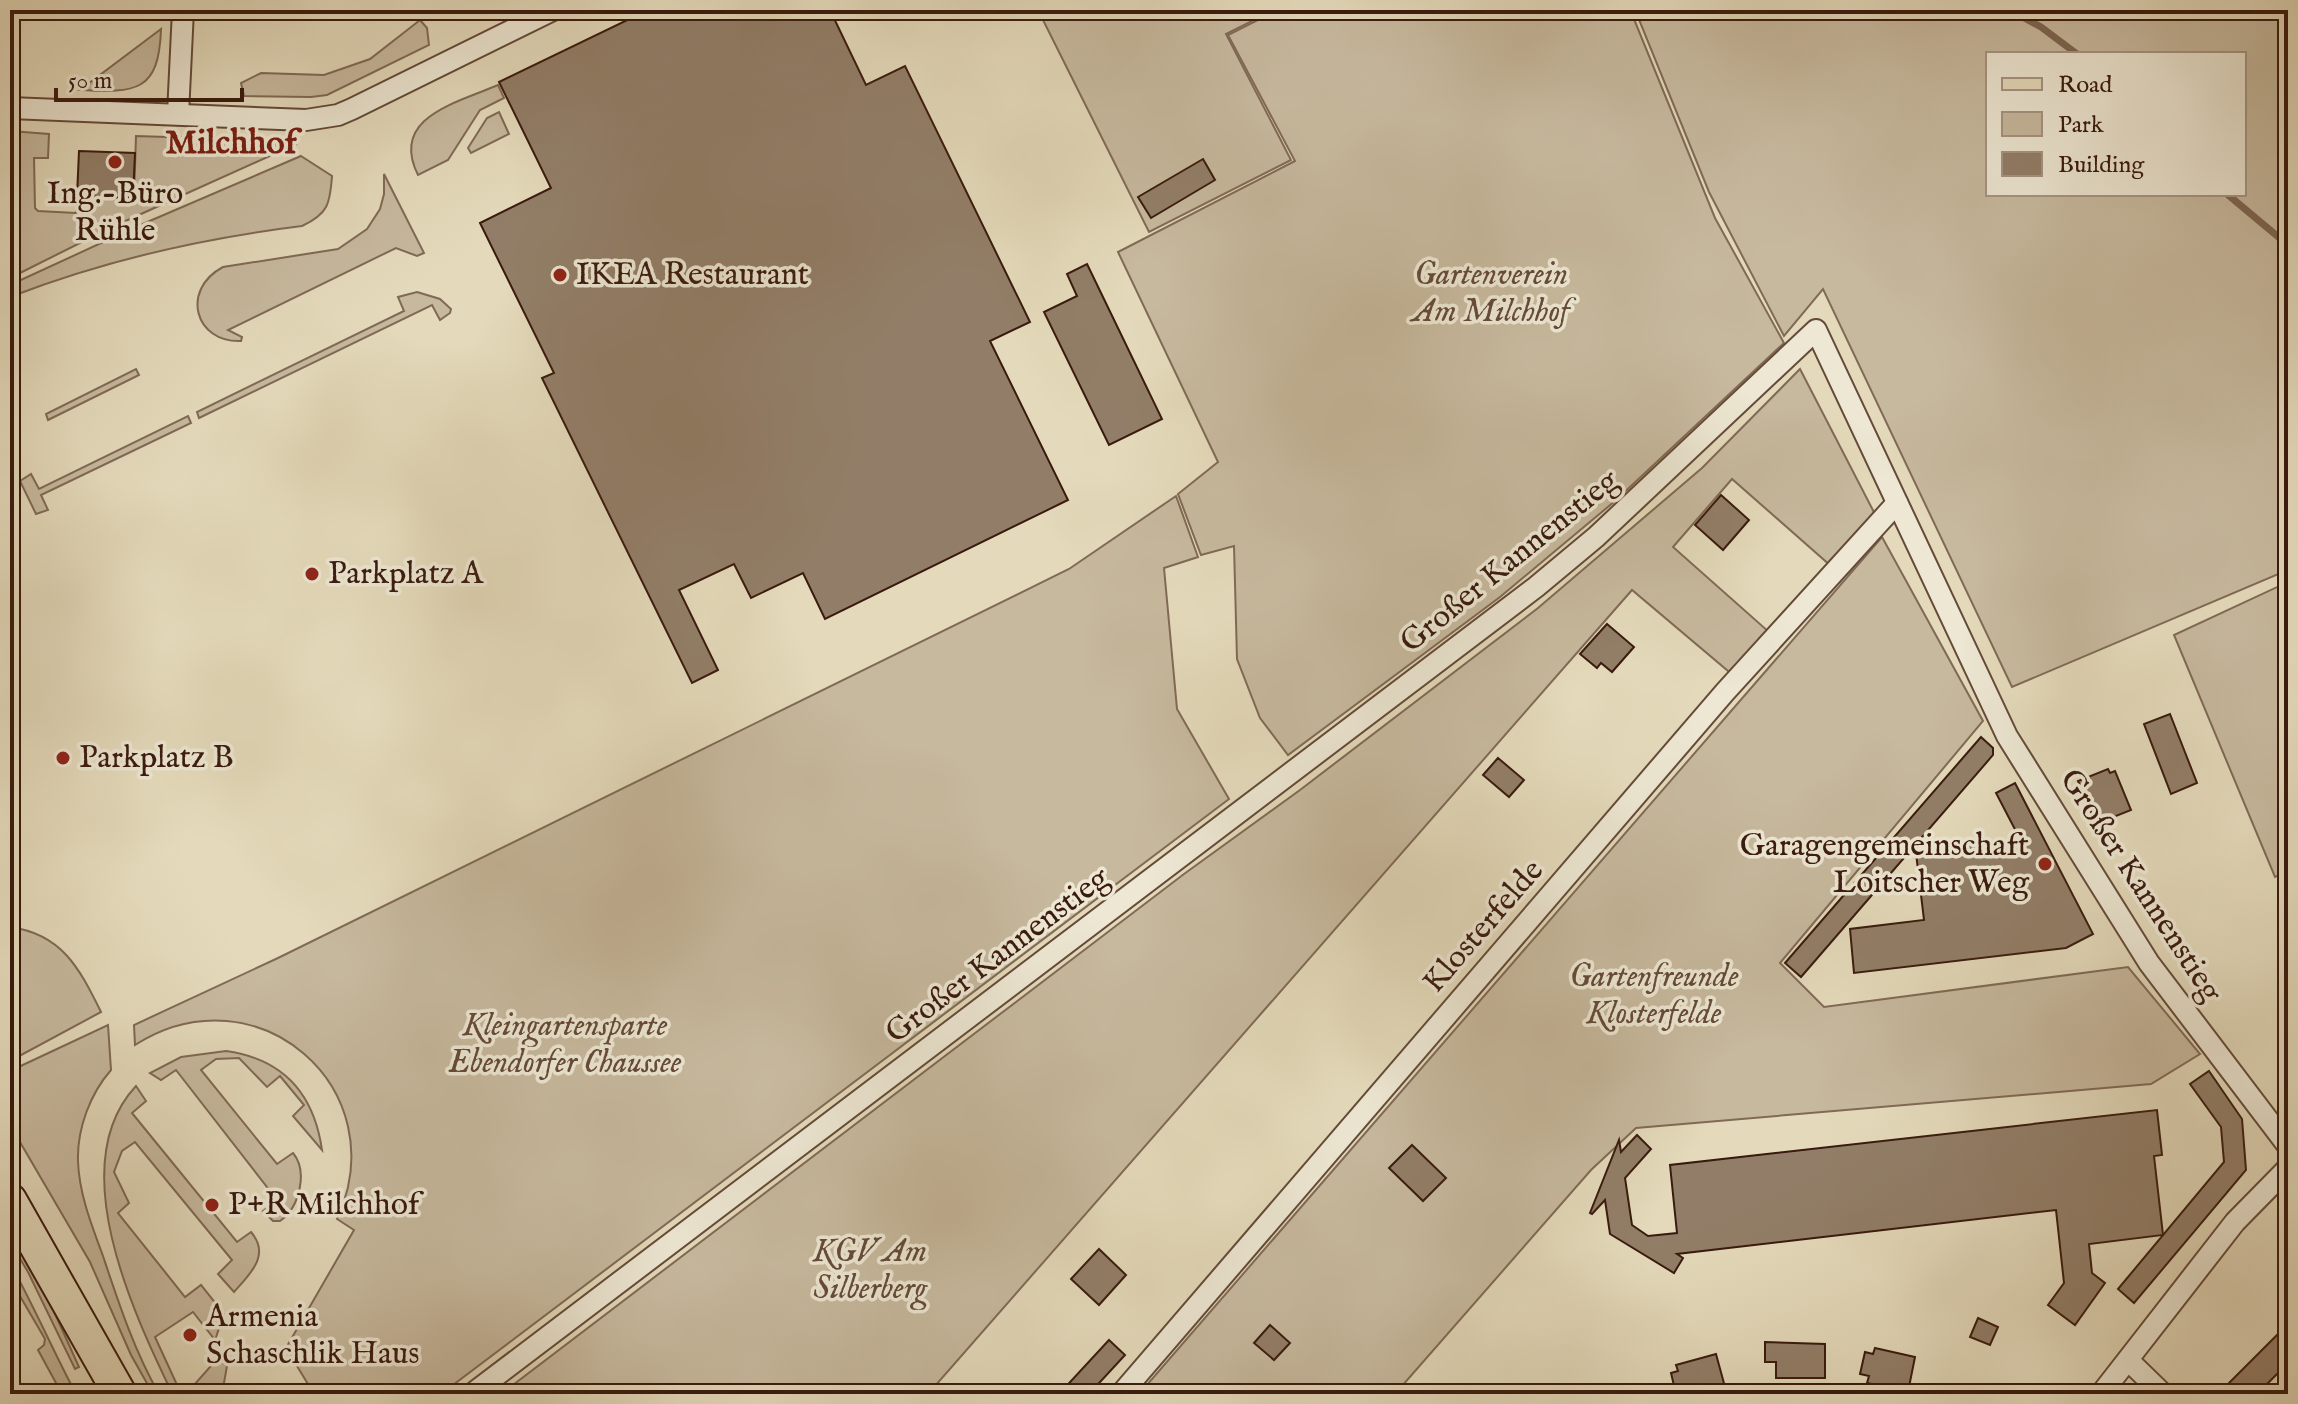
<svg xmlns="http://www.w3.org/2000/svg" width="2298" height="1404" font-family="'IM FELL English',serif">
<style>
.green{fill:#c7b99e;stroke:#806a56;stroke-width:2;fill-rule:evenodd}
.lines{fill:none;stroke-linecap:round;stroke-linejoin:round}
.stream{stroke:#7d6652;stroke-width:7}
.building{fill:#927e68;stroke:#391a0e;stroke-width:2}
.minor-casing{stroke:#644a39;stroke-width:24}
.primary-casing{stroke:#391a0e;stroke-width:36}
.minor{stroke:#ede7d3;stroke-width:20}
.primary{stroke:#e4dabb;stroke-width:32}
.poi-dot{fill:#8f2418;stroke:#ede7d3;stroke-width:3}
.labels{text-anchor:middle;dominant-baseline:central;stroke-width:7;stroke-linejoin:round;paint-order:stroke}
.poi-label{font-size:32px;fill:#391a0e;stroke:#ede7d3;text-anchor:start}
.park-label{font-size:32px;font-style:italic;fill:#644a39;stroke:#ede7d3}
.street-label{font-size:32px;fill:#391a0e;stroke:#ede7d3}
.neighbourhood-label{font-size:34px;font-weight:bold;fill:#7a1f14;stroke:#ede7d3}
</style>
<rect width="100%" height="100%" fill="#e4dabb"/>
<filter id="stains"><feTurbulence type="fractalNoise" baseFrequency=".0025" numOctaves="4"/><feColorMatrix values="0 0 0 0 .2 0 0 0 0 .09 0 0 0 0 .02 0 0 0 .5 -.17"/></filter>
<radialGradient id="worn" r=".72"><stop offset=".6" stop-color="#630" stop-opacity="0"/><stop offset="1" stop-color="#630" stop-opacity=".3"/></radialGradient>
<g class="green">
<polygon points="1038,10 1274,10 1226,34 1291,160 1149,232"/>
<polygon points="1278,10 1627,10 1634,19 1715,218 1784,343 1615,501 1500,597 1288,755 1260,718 1237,659 1234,546 1201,555 1178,494 1218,462 1118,252 1295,161 1228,35"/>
<path d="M1632 10H2288V570L2012 687 1823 289 1784 336 1709 192 1638 17ZM1988 54H2244V194H1988Z"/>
<polygon points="420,20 427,28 429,45 327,95 311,97 244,96 241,83 261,73 324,75 370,59"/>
<path d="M161 29C159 92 136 93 80 90Z"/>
<path d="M498 85 504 98 480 110 448 160 418 175C389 117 457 103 498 85Z"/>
<polygon points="499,112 509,134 471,153 468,148 487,118"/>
<polygon points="10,131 49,134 48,158 34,158 35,208 38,211 76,213 78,197 134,199 136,136 234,139 294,145 110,228 10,278 15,139 10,139"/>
<path d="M301 156 332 176C330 204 328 214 302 226 204 238 103 261 10 297V285L138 226Z"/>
<path d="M384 174 424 253 417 256 396 248 228 330 242 337 241 341C195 343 180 290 223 267L338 249 367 229 380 209 384 194Z"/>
<polygon points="417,292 440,299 451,309 450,313 440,320 432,305 199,418 197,412 404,311 398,297"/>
<polygon points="136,369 139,375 48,420 46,414"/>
<polygon points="1800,369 1877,518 1831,566 1732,479 1673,547 1769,632 1734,676 1632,590 928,1394 501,1394 1184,874 1300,790 1538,608 1702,468"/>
<polygon points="188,416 191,423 41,495 48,510 36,514 20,481 31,474 39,489"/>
<path d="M1176 496 1198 557 1164 568 1177 709 1229 799 441 1394H314L286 1348 354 1230 337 1219C397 1089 257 967 135 1045L134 1025 278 958 1069 569Z"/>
<polygon points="1882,537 1983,721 1780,963 1824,1007 2128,967 2200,1054 2151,1084 1636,1128 1591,1170 1395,1394 1139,1394"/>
<polygon points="2288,582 2288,871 2275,877 2174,635"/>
<path d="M10 927C63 934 80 970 101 1012L10 1061Z"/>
<path d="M108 1025 111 1070C90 1094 77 1129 78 1161 79 1194 92 1226 103 1256 119 1304 134 1350 159 1394H153L131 1355 90 1262 10 1125V1071Z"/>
<path d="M226 1051C283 1059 314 1094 322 1150L293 1116 304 1105 280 1076 267 1087 239 1058 216 1059 201 1070 277 1164 293 1153C308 1171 300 1207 280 1221H273L263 1211 277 1200 176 1070 161 1080 150 1073 181 1057Z"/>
<path d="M136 1086 146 1101 132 1113 237 1242 251 1232C271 1255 250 1274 234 1292L218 1274 232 1260 135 1142 122 1151 114 1172 129 1203 118 1213 185 1297 201 1285 224 1314 215 1340 193 1312 155 1337 179 1389 172 1393C133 1312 63 1164 136 1086Z"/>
<polygon points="10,1229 43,1287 79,1367 75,1369 28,1272 10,1242"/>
<path d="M10 1263C34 1306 53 1351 76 1394H62L38 1350 44 1345 45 1339 10 1279Z"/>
<polygon points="217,1359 227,1366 222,1394 186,1394"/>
</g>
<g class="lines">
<g class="stream">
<polyline points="2010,10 2041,27 2077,54"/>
<polyline points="2227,194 2288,245"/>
</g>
</g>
<g class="building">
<polygon points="648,10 830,10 866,85 905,66 1030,322 990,341 1068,500 825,619 803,573 751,598 734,564 679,590 718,670 692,683 542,378 554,373 480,223 551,188 499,82"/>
<polygon points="79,151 135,153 133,198 77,196"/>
<polygon points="1203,159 1215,180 1151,218 1138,197"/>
<polygon points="1087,264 1162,419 1109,445 1044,312 1077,296 1067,274"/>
<polygon points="1721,495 1749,520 1723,550 1695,525"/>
<polygon points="1607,624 1634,647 1612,672 1601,663 1597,668 1580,654"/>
<polygon points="2170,714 2197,783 2171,794 2144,724"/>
<polygon points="1981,737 1993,748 1993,755 1801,977 1785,963"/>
<polygon points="1498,758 1524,780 1509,797 1483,775"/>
<polygon points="2108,769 2110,773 2115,771 2131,810 2096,824 2078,781"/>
<polygon points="2015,783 2093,934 2066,948 1854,973 1850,929 1924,920 1916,853 2020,839 1996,793"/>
<polygon points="2209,1071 2242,1119 2246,1170 2134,1303 2118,1289 2224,1162 2221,1127 2190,1084"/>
<polygon points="2157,1110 2162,1155 2154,1156 2163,1235 2089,1244 2092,1273 2105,1283 2075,1325 2048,1305 2064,1283 2056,1210 1677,1254 1683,1258 1674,1273 1610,1234 1605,1200 1592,1214 1590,1213 1619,1140 1621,1152 1637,1135 1651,1149 1625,1178 1632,1225 1648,1236 1677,1233 1670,1165"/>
<polygon points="1412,1145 1446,1178 1423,1201 1389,1168"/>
<polygon points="1099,1249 1126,1275 1099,1305 1071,1279"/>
<polygon points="1978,1318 1998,1327 1990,1345 1970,1337"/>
<polygon points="2288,1324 2288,1363 2257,1394 2218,1394"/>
<polygon points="1270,1325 1290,1343 1274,1360 1254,1343"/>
<polygon points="1109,1340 1125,1355 1089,1394 1059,1394"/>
<polygon points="1765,1342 1825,1344 1825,1378 1776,1378 1776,1362 1765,1362"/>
<polygon points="1875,1348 1915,1357 1908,1392 1867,1383 1869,1376 1860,1374 1865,1352 1873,1354"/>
<polygon points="1716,1354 1725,1387 1697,1394 1676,1394 1671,1373 1678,1371 1676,1365"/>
</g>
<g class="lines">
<defs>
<g id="minor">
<polyline points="10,108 306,120 338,115 352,109 553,10"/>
<polyline points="178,114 183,10"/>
<polyline points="2128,1360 2163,1394"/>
<polyline points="472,1394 1536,587 1596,537 1816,330 2007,736 2149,963 2288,1146"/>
<polyline points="1121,1394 1725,692 1897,503"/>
<polyline points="2101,1394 2235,1222 2288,1168"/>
</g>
<polyline id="primary" points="10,1200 120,1394"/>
</defs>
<use href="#minor" class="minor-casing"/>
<use href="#primary" class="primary-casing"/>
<use href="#minor" class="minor"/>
<use href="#primary" class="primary"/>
</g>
<g class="poi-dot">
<circle cx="115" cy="162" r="8"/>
<circle cx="560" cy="275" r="8"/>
<circle cx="312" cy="574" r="8"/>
<circle cx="63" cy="758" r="8"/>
<circle cx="2045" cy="864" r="8"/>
<circle cx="212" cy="1205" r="8"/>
<circle cx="190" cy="1335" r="8"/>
</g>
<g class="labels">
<g class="poi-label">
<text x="115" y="194" text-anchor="middle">Ing.-Büro<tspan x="115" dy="37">Rühle</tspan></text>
<text x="576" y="275">IKEA Restaurant</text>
<text x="328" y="574">Parkplatz A</text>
<text x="79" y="758">Parkplatz B</text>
<text x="2029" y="846" text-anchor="end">Garagengemeinschaft<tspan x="2029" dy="37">Loitscher Weg</tspan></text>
<text x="228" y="1205">P+R Milchhof</text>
<text x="206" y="1317">Armenia<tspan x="206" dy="37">Schaschlik Haus</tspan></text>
</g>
<g class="park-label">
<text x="1491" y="275">Gartenverein<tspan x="1491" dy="37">Am Milchhof</tspan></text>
<text x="1654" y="977">Gartenfreunde<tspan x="1654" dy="37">Klosterfelde</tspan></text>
<text x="565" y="1026">Kleingartensparte<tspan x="565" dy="37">Ebendorfer Chaussee</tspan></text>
<text x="870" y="1252">KGV Am<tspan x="870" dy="37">Silberberg</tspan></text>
</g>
<g class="street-label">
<text transform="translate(1510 562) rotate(-39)">Großer Kannenstieg</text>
<text transform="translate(2140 886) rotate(57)">Großer Kannenstieg</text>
<text transform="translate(1484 927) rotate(-49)">Klosterfelde</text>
<text transform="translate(998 956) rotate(-37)">Großer Kannenstieg</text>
</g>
<g class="neighbourhood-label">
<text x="231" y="143">Milchhof</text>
</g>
</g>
<rect width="2298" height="1404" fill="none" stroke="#e4dabb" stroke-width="40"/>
<rect x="12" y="12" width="2274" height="1380" fill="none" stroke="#391a0e" stroke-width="4"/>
<rect x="20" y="20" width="2258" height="1364" fill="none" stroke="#391a0e" stroke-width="2"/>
<rect x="1986" y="52" width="260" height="144" fill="#ede7d3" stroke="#a59584" stroke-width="2"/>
<rect x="2002" y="78" width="40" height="12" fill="#e4dabb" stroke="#a59584" stroke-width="2"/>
<text x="2058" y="92" font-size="24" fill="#391a0e">Road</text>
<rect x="2002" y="112" width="40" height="24" fill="#c7b99e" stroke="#a59584" stroke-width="2"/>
<text x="2058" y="132" font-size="24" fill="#391a0e">Park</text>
<rect x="2002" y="152" width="40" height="24" fill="#927e68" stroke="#a59584" stroke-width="2"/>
<text x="2058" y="172" font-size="24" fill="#391a0e">Building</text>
<path d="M56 88v12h186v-12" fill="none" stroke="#391a0e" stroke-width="4"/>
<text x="68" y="88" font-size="24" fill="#391a0e" stroke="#ede7d3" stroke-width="6" paint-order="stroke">50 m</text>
<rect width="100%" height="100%" filter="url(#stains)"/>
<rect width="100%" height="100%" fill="url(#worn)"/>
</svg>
